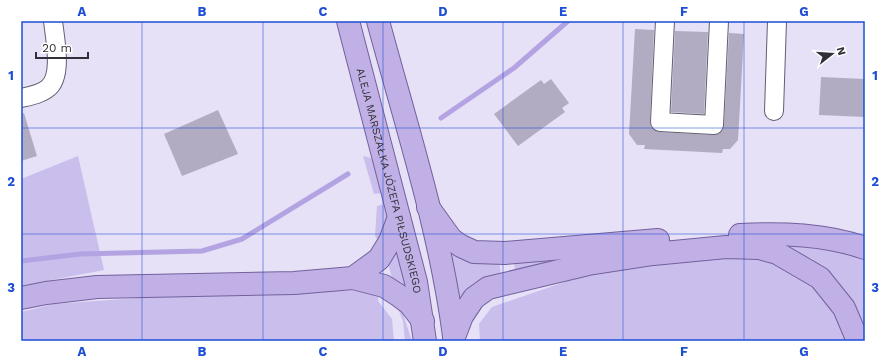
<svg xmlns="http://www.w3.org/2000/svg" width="886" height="362" font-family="'Work Sans',sans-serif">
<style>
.green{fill:#c9beec}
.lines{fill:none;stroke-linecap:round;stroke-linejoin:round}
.stream{stroke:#b4a3e3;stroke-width:5}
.building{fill:#b1acc1}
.minor-casing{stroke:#625d70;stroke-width:20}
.major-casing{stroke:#73609d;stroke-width:24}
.minor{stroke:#fff;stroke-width:18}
.major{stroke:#c0b0e5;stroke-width:22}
.grid{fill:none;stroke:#1d4ed8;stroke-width:1;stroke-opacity:0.55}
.labels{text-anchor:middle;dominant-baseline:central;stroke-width:3;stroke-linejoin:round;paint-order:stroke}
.street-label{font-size:11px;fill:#312f37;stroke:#fff}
.neatline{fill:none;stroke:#1d4ed8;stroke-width:1.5}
.grid-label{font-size:13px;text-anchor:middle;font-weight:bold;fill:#1d4ed8}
</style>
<rect width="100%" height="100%" fill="#e6e1f6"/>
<g class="green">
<polygon points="78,156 104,270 21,286 21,179"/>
<polygon points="363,156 371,158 374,162 382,193 374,194"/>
<polygon points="385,204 387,225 380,243 375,236 377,206"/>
<polygon points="774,242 790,243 865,256 865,340 847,296 812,259"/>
<polygon points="397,244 406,290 393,282 387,259"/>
<polygon points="448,245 499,261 501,274 488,277 473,284 458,298"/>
<polygon points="620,250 515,272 514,260"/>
<polygon points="723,253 782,264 813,281 841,317 850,341 480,341 479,324 492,307 591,273"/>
<polygon points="359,290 379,291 378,301 392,319 394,341 21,341 21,312 54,304 166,296"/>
<polygon points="396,304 402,311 412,341 405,341 403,321"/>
</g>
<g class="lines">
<g class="stream">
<polyline points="441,118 514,68 568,21"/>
<polyline points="21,261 80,254 202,251 242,239 348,174"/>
</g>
</g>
<g class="building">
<polygon points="635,29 654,30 650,121 651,127 659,132 713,135 719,134 724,126 729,33 744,34 738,140 730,149 723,149 722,153 644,149 645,145 637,145 629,134"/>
<polygon points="675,31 708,32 704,114 671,112"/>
<polygon points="821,77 865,79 865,117 819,115"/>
<polygon points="551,79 569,103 562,108 565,112 518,146 494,114 541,80 544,84"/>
<polygon points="218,110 238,154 182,176 164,134"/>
<polygon points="24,113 37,156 21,161 21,114"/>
</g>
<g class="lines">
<defs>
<g id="minor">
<polyline points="665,21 660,122 714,125 719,21"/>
<path d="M21 98C30 96 41 94 48 88 63 76 55 39 53 21"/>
<polyline points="774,111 777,21"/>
</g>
<g id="major">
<path id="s1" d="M348 21 416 282 425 341"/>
<path d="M378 21C406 125 440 229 454 336"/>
<polyline points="428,207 451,239 461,246 474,252 505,253 658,240"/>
<path d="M740 235C782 233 825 234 865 248"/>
<polyline points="353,278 379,259 390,241 399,217"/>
<polyline points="21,298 46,293 97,287 294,283 353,278 384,286 398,295 410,304 423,321"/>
<polyline points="454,337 462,316 474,298 488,288 588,264 653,254 726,247 759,248 777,253 820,278 844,308 858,341"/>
</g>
</defs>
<use href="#minor" class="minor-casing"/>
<use href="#major" class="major-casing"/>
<use href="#minor" class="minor"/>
<use href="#major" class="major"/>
</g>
<path class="grid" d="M142 21V341M263 21V341M383 21V341M503 21V341M623 21V341M744 21V341M21 128H865M21 234H865"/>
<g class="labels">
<g class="street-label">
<text stroke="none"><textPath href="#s1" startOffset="165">ALEJA MARSZAŁKA JÓZEFA PIŁSUDSKIEGO</textPath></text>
</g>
</g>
<rect width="886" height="362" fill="none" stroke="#ffffff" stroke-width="44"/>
<g transform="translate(832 54) rotate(73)" stroke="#ffffff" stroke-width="3" paint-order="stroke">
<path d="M0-3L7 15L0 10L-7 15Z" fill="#312f37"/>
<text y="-6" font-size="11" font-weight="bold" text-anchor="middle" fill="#312f37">N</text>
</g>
<path d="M36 52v6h52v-6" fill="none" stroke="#312f37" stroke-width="2"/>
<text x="42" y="52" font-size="12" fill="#312f37" stroke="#ffffff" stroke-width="3" paint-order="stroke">20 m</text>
<rect x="22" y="22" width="842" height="318" class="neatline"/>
<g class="grid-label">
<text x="82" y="16">A</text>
<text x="202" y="16">B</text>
<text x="323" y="16">C</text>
<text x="443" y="16">D</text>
<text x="563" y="16">E</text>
<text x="684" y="16">F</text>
<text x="804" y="16">G</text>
<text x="11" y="80">1</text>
<text x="875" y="80">1</text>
<text x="11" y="186">2</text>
<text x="875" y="186">2</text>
<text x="11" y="292">3</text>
<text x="875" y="292">3</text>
<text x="82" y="356">A</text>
<text x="202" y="356">B</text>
<text x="323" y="356">C</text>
<text x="443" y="356">D</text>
<text x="563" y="356">E</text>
<text x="684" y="356">F</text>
<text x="804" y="356">G</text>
</g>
</svg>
